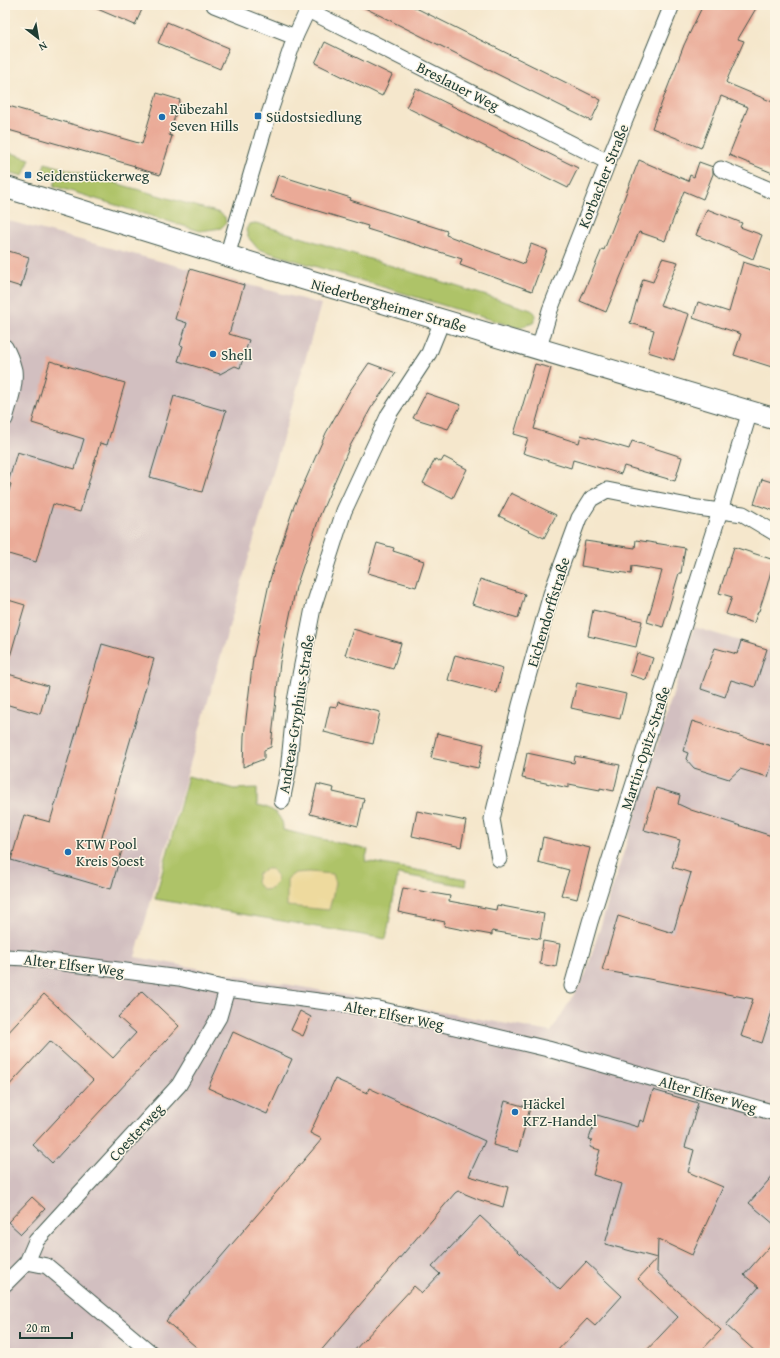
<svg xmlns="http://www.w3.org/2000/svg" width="780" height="1358" font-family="'Gentium Book Plus',serif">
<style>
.industrial{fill:#d2bfc0}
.green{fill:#aec368;stroke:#66804e}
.sand{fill:#eeda9e;stroke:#868c69}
.building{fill:#eaaa97}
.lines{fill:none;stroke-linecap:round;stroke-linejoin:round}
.minor-casing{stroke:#3f564b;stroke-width:17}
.secondary-casing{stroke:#3f564b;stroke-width:23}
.minor{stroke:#fff;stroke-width:15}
.secondary{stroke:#fff;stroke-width:21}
.poi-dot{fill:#1f6fb2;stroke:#fcf5e5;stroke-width:1.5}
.labels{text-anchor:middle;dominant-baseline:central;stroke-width:3;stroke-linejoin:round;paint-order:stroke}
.street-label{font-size:15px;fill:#1f3d34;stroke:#fcf5e5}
.poi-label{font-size:15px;fill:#1f3d34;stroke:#fcf5e5;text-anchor:start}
</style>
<rect width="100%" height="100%" fill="#fcf5e5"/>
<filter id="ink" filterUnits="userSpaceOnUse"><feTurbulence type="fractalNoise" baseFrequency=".025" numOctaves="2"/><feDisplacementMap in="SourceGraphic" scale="8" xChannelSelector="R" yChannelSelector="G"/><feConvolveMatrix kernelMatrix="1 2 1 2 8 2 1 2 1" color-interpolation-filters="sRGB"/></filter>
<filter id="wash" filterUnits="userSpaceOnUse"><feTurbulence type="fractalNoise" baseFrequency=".012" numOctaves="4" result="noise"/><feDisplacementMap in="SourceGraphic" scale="16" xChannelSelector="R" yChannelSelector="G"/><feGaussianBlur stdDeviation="0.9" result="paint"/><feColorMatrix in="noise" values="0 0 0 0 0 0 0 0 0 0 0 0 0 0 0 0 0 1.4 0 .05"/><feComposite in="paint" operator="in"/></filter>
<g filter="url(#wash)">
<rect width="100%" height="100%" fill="#f5e7cc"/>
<polygon class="industrial" points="5,220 321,304 135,957 551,1032 585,976 694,627 775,652 775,1353 5,1353"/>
<g class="green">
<polygon points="5,151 30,159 23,176 5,171"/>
<polygon points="45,163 220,213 225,217 226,223 221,228 200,231 54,186 57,177 42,173"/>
<polygon points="256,223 531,310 535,313 535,320 533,323 518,328 258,249 248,237 246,230 249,224"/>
<path d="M188 776 234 789 257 788V805C266 806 277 811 281 820 283 822 283 827 283 830L368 850 365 861 467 879 466 886 398 874 386 939 155 899Z"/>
</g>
<g class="sand">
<polygon points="265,869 272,869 276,874 277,882 271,889 263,890 256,882 258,874"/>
<polygon points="309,872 333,874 336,883 329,910 287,906 287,879 295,873"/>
</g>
<g id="blocks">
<g class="building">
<polygon points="88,5 144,5 135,25"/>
<polygon points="359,5 410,5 601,100 591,121"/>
<polygon points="703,5 758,5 738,39 744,41 726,82 727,83 775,103 775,174 729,155 748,107 721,96 701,148 652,128 684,45"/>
<polygon points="167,22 229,48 220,69 158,43"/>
<polygon points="325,42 392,75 382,96 315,63"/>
<polygon points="416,88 578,168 568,188 406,107"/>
<polygon points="157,93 180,100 169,135 172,136 160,175 134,167 135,166 5,129 5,105 142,144"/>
<polygon points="639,160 688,181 690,175 694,177 699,162 713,167 713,174 703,199 684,191 665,241 639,232 606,312 580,301 602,249 604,250"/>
<polygon points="278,175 351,198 350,200 447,231 446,235 524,264 531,244 547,250 532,291 460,265 462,259 367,229 368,226 271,197"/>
<polygon points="707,209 742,223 740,227 762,235 753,259 696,235"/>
<polygon points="5,250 29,257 21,287 5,282"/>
<polygon points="662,258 678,262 660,305 689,314 674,360 648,352 654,330 630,323 643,279 653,282"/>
<polygon points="743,262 775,272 775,368 734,355 741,334 693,318 698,302 729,312"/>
<polygon points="190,269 244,285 229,334 249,340 240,368 235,366 220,374 178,361 183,346 180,345 187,323 175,319"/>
<polygon points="50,361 125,383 107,445 100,443 80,512 53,504 36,562 5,553 5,503 11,484 8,483 17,452 75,469 84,439 32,423"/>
<polygon points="369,363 396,373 371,408 350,446 320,515 296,587 280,662 271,747 264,750 264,759 243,767 244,736 253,658 270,579 294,506 326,433 349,392"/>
<polygon points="535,364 551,368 534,429 579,443 581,435 629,449 632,441 682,457 675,481 624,466 621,474 573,460 571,468 523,453 528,438 514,434"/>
<polygon points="426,393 461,405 448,429 413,418"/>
<polygon points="174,396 226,411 202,492 150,477"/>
<polygon points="444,457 467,469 453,498 423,483 435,459 441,462"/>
<polygon points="762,479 775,483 775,511 754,504"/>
<polygon points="511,493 556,515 544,538 499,516"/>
<polygon points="636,540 685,548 681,573 679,573 663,627 647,622 662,571 632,566 631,574 581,566 585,541 635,548"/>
<polygon points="377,543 394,548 393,551 424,561 416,587 368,573"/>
<polygon points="734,547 774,560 767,586 759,611 758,611 754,623 726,614 732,597 719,593"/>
<polygon points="480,579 525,594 518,618 472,604"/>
<polygon points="5,599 25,605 9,660 5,659"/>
<polygon points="593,610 642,621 636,647 588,636"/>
<polygon points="353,629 401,643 393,669 345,655"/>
<polygon points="741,641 767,649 755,687 731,680 725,697 701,689 703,681 715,648 737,654"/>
<polygon points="102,644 154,659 102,837 124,843 111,889 11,860 24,815 50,822"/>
<polygon points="637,653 653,658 646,680 630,675"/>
<polygon points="455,655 503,668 497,693 448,680"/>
<polygon points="5,673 48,686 40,714 5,704"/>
<polygon points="577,683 626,694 620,719 571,708"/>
<polygon points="338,702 380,712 373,744 324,732 330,706 337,707"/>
<polygon points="692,721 775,747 775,753 768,777 740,769 729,779 694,768 686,759 688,753 683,751"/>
<polygon points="437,733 484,744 478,768 431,758"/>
<polygon points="527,753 574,763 575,756 620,765 614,791 600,788 600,790 569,784 569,788 522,778"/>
<polygon points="317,784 334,788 333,792 364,799 358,826 310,814"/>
<polygon points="656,788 680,795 678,804 691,810 775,837 775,1002 762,1043 741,1036 753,999 602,970 618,916 673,933 691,873 672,867 680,840 644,830"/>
<polygon points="417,811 466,821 461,847 412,836"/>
<polygon points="543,837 590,848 577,899 561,895 569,870 538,862"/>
<polygon points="403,888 450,896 449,901 496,910 497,905 544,914 540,939 492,931 492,935 464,930 444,926 445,922 398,912"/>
<polygon points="543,941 560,944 556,967 540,964"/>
<polygon points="142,991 179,1026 52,1163 33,1145 93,1080 50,1041 5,1090 5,1036 44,994 113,1058 136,1033 118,1017"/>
<polygon points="300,1011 311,1017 303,1036 291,1030"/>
<polygon points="233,1032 292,1059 267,1114 208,1088"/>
<polygon points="335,1079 367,1093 369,1088 485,1141 469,1176 508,1187 503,1207 480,1200 458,1191 455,1193 319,1353 203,1353 166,1321 322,1139 310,1133"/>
<polygon points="653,1090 698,1103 685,1147 694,1150 688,1172 723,1187 692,1255 658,1239 657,1272 721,1330 699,1353 644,1353 678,1317 638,1279 657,1258 605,1244 622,1184 593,1175 600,1150 590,1147 592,1140 589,1139 597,1115 638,1127 640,1120 644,1122"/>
<polygon points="505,1101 530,1108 518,1152 493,1145"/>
<polygon points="775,1173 775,1225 749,1203"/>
<polygon points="32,1197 45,1209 21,1234 8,1222"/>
<polygon points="480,1216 560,1290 586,1262 622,1296 595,1326 587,1319 555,1353 352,1353 414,1286 422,1293 440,1274 432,1267"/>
<polygon points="775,1240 775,1353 757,1353 726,1325 759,1287 744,1275"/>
</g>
</g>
</g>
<g filter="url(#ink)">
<use href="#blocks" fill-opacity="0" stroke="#3f564b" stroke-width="1"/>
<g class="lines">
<defs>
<g id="minor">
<polyline points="214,5 295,37"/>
<polyline points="308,10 608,162"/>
<polyline points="721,169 775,192"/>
<polyline points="227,256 267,120 295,37 310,5"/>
<path d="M5 347C9 354 12 362 14 370 16 386 9 404 5 419"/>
<polyline points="539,348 550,310 608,162 672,5"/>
<polyline points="282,801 288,772 295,701 313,608 344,511 389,414 429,353 442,321"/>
<polyline points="499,859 492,819 520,705 551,594 579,518 591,499 607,490 698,508 743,514 775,533"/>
<polyline points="5,957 26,958 179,978 227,989 379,1009 548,1049 775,1113"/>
<polyline points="572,986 590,922 720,511 750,411"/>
<polyline points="27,1262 47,1266 151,1353"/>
<polyline points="5,1284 27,1262 36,1241 179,1085 219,1017 227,989"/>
</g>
<polyline id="secondary" points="5,187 277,271 775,419"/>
</defs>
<use href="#minor" class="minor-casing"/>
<use href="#secondary" class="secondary-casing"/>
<use href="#minor" class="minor"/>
<use href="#secondary" class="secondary"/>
</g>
</g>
<g class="poi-dot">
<rect x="254" y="112" width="8" height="8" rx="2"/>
<circle cx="162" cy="117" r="4"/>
<rect x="24" y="171" width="8" height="8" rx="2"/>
<circle cx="213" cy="354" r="4"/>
<circle cx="68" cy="852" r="4"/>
<circle cx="515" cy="1112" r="4"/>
</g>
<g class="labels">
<g class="street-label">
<text transform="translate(458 86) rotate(27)">Breslauer Weg</text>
<text transform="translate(603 176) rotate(-68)">Korbacher Straße</text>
<text transform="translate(389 305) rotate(16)">Niederbergheimer Straße</text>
<text transform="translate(548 612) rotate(-73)">Eichendorffstraße</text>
<text transform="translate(296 714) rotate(-81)">Andreas-Gryphius-Straße</text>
<text transform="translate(645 748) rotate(-72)">Martin-Opitz-Straße</text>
<text transform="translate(74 965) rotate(7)">Alter Elfser Weg</text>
<text transform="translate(394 1015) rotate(11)">Alter Elfser Weg</text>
<text transform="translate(708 1094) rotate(16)">Alter Elfser Weg</text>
<text transform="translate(136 1132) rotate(-47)">Coesterweg</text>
</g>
<g class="poi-label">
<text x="170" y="108">Rübezahl<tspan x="170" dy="17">Seven Hills</tspan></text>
<text x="266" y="116">Südostsiedlung</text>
<text x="36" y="175">Seidenstückerweg</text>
<text x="221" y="354">Shell</text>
<text x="76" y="843">KTW Pool<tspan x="76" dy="17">Kreis Soest</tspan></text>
<text x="523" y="1103">Häckel<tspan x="523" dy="17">KFZ-Handel</tspan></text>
</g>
</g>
<rect width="780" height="1358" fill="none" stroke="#fcf5e5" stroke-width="20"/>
<g transform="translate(38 38) rotate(149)" stroke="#fcf5e5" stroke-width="3" paint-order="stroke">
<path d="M0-3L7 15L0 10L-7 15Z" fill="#1f3d34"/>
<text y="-6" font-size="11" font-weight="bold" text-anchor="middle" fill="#1f3d34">N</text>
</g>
<path d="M20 1332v6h52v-6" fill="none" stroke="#1f3d34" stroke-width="2"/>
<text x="26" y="1332" font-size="12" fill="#1f3d34" stroke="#fcf5e5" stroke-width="3" paint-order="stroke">20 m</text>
</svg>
